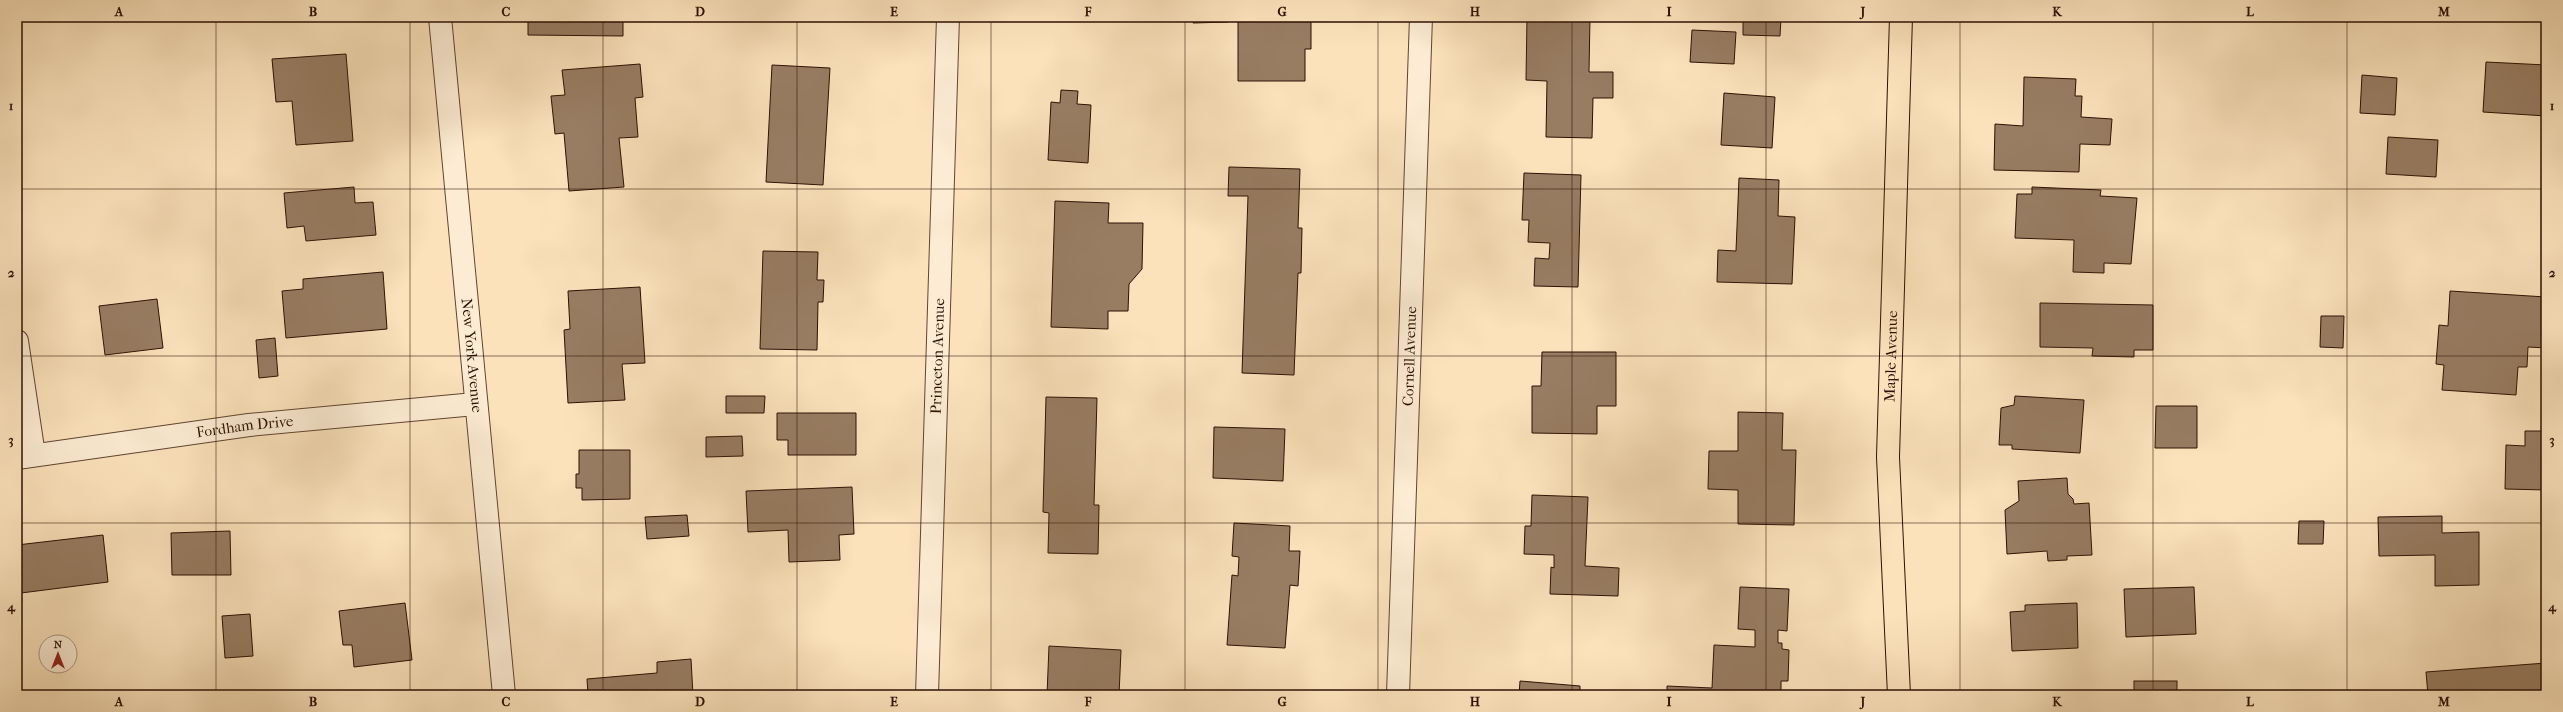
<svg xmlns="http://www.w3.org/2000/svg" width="2563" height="712" font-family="'IM FELL French Canon',serif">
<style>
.building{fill:#987d63;stroke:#2d1004}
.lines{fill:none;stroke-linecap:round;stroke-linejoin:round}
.minor-casing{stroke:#604432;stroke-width:24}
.major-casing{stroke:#2d1004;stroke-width:24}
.minor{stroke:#fcecd3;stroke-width:22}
.major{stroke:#fbe2bb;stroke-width:22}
.grid{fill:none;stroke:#2d1004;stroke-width:1;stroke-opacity:0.55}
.labels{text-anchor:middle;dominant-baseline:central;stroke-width:3;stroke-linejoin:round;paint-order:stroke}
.street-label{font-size:15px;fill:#2d1004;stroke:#fcecd3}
.neatline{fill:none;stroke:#2d1004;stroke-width:1.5}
.grid-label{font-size:13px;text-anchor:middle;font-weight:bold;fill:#2d1004}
</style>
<rect width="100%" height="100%" fill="#fbe2bb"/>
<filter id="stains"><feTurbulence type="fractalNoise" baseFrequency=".005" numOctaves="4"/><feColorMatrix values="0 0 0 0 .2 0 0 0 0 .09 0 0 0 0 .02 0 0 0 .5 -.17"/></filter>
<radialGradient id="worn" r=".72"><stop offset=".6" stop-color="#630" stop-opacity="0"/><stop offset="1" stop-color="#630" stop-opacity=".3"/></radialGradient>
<g class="building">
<polygon points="528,17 623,17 623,36 528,35"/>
<polygon points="1193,17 1227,17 1228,22 1193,23"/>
<polygon points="1238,17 1311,17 1311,49 1305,49 1305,81 1238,81"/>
<polygon points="1527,17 1590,17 1589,72 1613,72 1613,98 1593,98 1592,138 1546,137 1547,81 1526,80"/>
<polygon points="1743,17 1800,17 1799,19 1781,18 1780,36 1743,35"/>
<polygon points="1692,30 1736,32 1734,64 1690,62"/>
<polygon points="346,54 353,141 296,145 292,101 276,102 272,59"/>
<polygon points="2486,62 2546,65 2546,116 2483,112"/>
<polygon points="640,64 643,97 635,98 638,137 619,138 624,187 569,191 564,133 555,134 551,96 565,95 562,70"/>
<polygon points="772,65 830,68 823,185 766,182"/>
<polygon points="2362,75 2397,78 2395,115 2360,113"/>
<polygon points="2024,77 2076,79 2075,96 2082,96 2081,117 2112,119 2110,145 2080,144 2079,172 1994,170 1995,124 2023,126"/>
<polygon points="1061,90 1078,91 1077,104 1091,105 1088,163 1048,160 1051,102 1060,103"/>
<polygon points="1724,93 1775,97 1772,148 1721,145"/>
<polygon points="2388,137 2438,140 2436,177 2386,174"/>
<polygon points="1229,167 1300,169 1298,228 1302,228 1301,273 1298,273 1294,375 1242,373 1248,196 1228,196"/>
<polygon points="1524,173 1581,175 1578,287 1534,286 1535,258 1549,259 1550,243 1528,242 1529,220 1522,220"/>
<polygon points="1739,178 1779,180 1778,216 1795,217 1792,284 1717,282 1718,250 1736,251"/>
<polygon points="354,187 355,203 373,202 376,235 306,241 304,226 287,228 284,193"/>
<polygon points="2032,187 2101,190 2100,196 2137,198 2131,264 2104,263 2104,273 2073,272 2074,240 2015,238 2017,194 2032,194"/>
<polygon points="1055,201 1109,203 1108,223 1143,223 1142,269 1129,284 1128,311 1108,311 1108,329 1051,327"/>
<polygon points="763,251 818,252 817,280 824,280 823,302 818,302 817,350 760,349"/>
<polygon points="383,272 387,329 286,338 282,291 303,289 303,279"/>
<polygon points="640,287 645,363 622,364 625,400 568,403 564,330 570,329 568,291"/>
<polygon points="2450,291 2546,297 2546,348 2528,347 2527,367 2518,367 2516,395 2442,390 2444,365 2436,364 2439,325 2448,326"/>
<polygon points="157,299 163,348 105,355 99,306"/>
<polygon points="2040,303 2153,305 2153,350 2134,350 2134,357 2092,356 2093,348 2040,347"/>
<polygon points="2321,316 2344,316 2343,348 2320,347"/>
<polygon points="275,338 278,376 259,378 256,340"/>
<polygon points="1542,352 1616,352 1616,406 1597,406 1597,434 1532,433 1532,386 1541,386"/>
<polygon points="726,396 765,396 764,413 726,413"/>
<polygon points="2015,396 2084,400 2080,453 2012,449 2012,445 1999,445 2001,408 2014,405"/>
<polygon points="1046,397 1097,398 1094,505 1099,505 1098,554 1048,553 1049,513 1043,512"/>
<polygon points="2156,406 2197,406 2197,448 2155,448"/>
<polygon points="1738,412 1783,413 1782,450 1796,450 1794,525 1738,524 1738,490 1708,489 1709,451 1738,451"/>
<polygon points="777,413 856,413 856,455 788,455 788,440 777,440"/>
<polygon points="1214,427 1285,429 1283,481 1213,478"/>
<polygon points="2525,431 2546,431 2546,490 2505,489 2506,445 2525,446"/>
<polygon points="742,436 743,456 706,457 706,437"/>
<polygon points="579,450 630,450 630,499 582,500 582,488 576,488 576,474 579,474"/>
<polygon points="2067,478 2068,494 2073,499 2074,504 2089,503 2092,555 2067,556 2067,560 2048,561 2047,551 2007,554 2005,510 2019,501 2018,481"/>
<polygon points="852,487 854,534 839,535 840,560 789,562 788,530 748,532 746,491"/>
<polygon points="1532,495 1588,497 1585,566 1619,568 1618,596 1550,594 1551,567 1554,568 1554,555 1524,554 1525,526 1531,526"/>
<polygon points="687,515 689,536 647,539 645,517"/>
<polygon points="2442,516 2442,533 2479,532 2479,585 2435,586 2435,555 2379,556 2378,517"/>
<polygon points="2299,521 2324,521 2323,544 2298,544"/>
<polygon points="1234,523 1290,526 1289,551 1300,551 1298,586 1290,585 1285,648 1227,645 1232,575 1238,576 1239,557 1232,556"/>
<polygon points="230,531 231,575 172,575 171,533"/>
<polygon points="103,535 108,582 21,593 22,601 17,602 17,545"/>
<polygon points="1740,587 1789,589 1787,631 1778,630 1778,643 1782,643 1782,649 1789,650 1788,681 1781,681 1781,693 1771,693 1770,695 1667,695 1667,686 1712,688 1714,645 1755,647 1755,630 1738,629"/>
<polygon points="2194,587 2196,634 2126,637 2124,589"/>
<polygon points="405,603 412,660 354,667 352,645 343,645 339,611"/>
<polygon points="2077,603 2078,648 2012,651 2010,612 2025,611 2025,605"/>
<polygon points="250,614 253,656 225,658 222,616"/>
<polygon points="1049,646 1121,650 1119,695 1047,695"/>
<polygon points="691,659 693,695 588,695 587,679 657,673 657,662"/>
<polygon points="2546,663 2546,695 2428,695 2426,672"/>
<polygon points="1520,681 1580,686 1580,695 1519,695"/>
<rect x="2134" y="681" width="43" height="14"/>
</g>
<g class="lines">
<defs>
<g id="minor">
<path id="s1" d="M440 17 504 695"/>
<polyline points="17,341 34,455"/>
<path id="s2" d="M17 458 249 425 475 404"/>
<path id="s3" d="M927 695 948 17"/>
<path id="s4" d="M1398 695 1421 17"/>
</g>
<g id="major">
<path id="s5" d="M1899 695 1888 457 1901 17"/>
</g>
</defs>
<use href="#minor" class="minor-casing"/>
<use href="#major" class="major-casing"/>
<use href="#minor" class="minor"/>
<use href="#major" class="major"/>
</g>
<path class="grid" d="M216 17V695M410 17V695M603 17V695M797 17V695M991 17V695M1185 17V695M1378 17V695M1572 17V695M1766 17V695M1960 17V695M2153 17V695M2347 17V695M17 189H2546M17 356H2546M17 523H2546"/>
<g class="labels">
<g class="street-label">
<text stroke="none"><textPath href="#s1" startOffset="340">New York Avenue</textPath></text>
<text stroke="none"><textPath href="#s3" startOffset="339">Princeton Avenue</textPath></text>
<text stroke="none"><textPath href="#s4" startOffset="339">Cornell Avenue</textPath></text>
<text stroke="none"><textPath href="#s5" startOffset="339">Maple Avenue</textPath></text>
<text stroke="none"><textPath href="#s2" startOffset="230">Fordham Drive</textPath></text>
</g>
</g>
<rect width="2563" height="712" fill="none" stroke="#fbe2bb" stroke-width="44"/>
<g transform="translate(58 654)"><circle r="19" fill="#fcecd3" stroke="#a99480"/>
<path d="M0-3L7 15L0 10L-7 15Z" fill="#8f2418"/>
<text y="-6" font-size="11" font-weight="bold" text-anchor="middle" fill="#2d1004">N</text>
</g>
<rect x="22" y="22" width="2519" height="668" class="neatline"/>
<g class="grid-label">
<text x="119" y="16">A</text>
<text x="313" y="16">B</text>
<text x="506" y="16">C</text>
<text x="700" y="16">D</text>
<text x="894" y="16">E</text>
<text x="1088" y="16">F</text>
<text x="1282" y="16">G</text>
<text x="1475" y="16">H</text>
<text x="1669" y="16">I</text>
<text x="1863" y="16">J</text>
<text x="2057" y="16">K</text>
<text x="2250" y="16">L</text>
<text x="2444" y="16">M</text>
<text x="11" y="110">1</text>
<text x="2552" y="110">1</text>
<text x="11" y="277">2</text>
<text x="2552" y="277">2</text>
<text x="11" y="444">3</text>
<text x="2552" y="444">3</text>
<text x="11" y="611">4</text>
<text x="2552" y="611">4</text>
<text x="119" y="706">A</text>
<text x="313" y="706">B</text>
<text x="506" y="706">C</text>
<text x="700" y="706">D</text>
<text x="894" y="706">E</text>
<text x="1088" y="706">F</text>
<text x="1282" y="706">G</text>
<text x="1475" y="706">H</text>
<text x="1669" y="706">I</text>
<text x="1863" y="706">J</text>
<text x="2057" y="706">K</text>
<text x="2250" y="706">L</text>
<text x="2444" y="706">M</text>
</g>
<rect width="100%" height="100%" filter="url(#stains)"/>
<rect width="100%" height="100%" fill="url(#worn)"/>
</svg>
